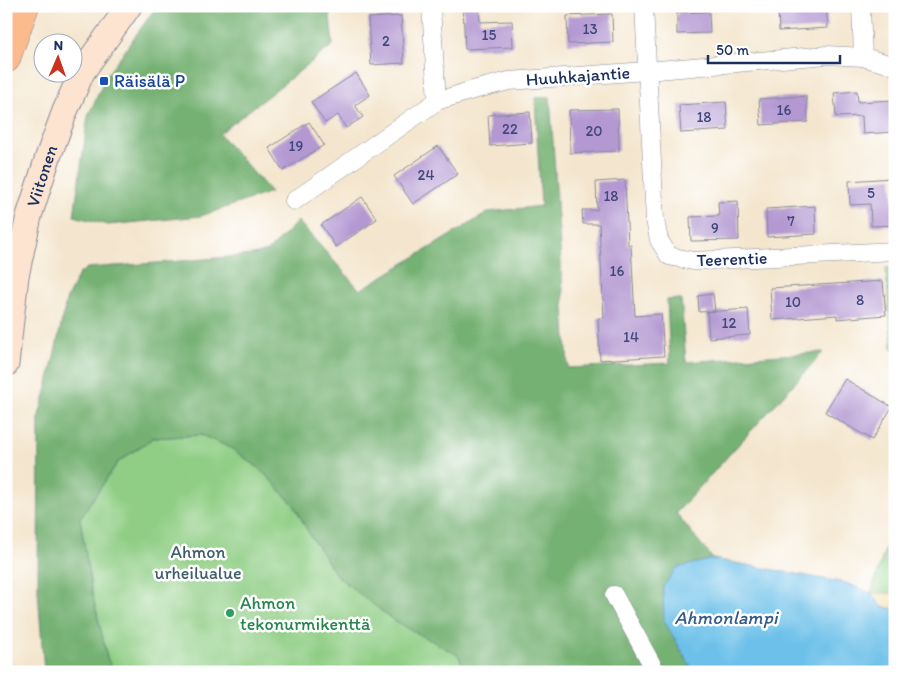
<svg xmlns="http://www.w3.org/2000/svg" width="901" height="678" font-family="Itim,sans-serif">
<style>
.green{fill:#90ce85;stroke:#567e72}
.forest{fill:#74b172;stroke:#487068}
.sand{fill:#eeda9e;stroke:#84847e}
.water{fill:#6cc0e9;stroke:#4478a4}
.building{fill:#b398d2}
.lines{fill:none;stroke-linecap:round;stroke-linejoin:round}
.street-casing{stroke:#888a96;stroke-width:19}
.secondary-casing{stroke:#888a96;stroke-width:27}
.highway-casing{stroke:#888a96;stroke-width:29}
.street{stroke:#fff;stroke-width:18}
.secondary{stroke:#fde4d1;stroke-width:25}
.highway{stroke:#fbbb8c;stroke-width:28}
.transit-dot{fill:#1a4fb4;stroke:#fff;stroke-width:2}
.leisure-dot{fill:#2e9e5b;stroke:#fff;stroke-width:2}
.labels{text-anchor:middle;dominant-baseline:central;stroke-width:5;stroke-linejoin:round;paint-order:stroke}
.number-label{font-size:15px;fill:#41497b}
.street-label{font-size:18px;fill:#1b2f5e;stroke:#fff}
.transit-label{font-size:18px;fill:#164399;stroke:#fff;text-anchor:start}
.park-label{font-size:18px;fill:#3e5f6a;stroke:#fff}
.leisure-label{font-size:18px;fill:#27864d;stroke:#fff;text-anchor:start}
.water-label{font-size:19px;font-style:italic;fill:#335a88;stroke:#fff}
</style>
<rect width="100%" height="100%" fill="#fff"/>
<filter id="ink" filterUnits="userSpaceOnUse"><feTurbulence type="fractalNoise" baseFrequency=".02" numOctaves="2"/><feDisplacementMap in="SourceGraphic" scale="10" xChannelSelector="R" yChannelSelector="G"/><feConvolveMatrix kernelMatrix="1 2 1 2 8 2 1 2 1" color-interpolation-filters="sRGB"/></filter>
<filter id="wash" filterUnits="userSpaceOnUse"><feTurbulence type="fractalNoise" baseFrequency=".0096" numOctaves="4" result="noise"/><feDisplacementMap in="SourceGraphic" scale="20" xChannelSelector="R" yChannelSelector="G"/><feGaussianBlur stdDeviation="1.12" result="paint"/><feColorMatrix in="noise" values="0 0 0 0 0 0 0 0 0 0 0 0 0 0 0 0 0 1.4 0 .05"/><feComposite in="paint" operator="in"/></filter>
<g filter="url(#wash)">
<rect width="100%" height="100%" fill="#f4e6ce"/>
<g class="green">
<polygon points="895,268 895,351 892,349 886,268"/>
<polygon points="201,435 231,448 260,469 294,505 310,535 337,576 428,638 458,655 467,672 113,672 107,657 91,588 80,518 118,462 153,438"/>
<polygon points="895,519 895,609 882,607 871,593"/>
</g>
<g class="forest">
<polygon points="157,6 329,6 333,45 219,134 271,192 201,216 108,225 74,216 88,116 107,75"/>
<polygon points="550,97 568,368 670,363 667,300 681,299 686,362 823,352 676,513 713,559 676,568 664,621 694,672 467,672 458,655 393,620 337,576 310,535 294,505 260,469 231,448 201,435 153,438 118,462 80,518 91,588 107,657 113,672 44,672 38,591 39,415 47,388 67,298 79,274 87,268 157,263 253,255 268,251 298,221 360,290 489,212 541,206 535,98"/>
</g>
<polygon class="sand" points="871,593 895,593 895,609 882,607"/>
<polygon class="water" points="713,559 846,583 871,593 882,607 895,609 895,672 694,672 664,621 663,587 676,568"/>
<g id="blocks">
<g class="building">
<polygon points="463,6 479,6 480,22 512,21 513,47 465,49"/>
<polygon points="778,6 826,6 828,28 779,31"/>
<polygon points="709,12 710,33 677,34 677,13"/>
<polygon points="612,14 613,42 568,44 567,16"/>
<polygon points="401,16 404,63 371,65 368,18"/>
<polygon points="356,73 370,95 355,105 363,117 346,128 338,115 325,123 311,102"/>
<polygon points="857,91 858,102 893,100 895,132 863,134 862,116 836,117 834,93"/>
<polygon points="806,96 808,122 761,125 759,99"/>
<polygon points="726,102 728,130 681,133 679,105"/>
<polygon points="618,109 619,151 570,153 569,110"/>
<polygon points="530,112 532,143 490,146 488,115"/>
<polygon points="309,122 324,145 283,171 269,148"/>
<polygon points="438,146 458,174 413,204 394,176"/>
<polygon points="892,178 895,225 871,226 870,204 850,205 849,181"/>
<polygon points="625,180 628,245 631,245 635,316 661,314 664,356 600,360 598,318 604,318 599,224 583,224 582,210 597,210 596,182"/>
<polygon points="362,197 377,219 336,247 321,225"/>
<polygon points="738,201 739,240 691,241 690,217 719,216 718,202"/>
<polygon points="815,206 816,234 767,237 766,209"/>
<polygon points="883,281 886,315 837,319 837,315 772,320 770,288"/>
<polygon points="713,294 715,311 699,312 698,296"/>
<polygon points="748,309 750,335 709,338 707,312"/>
<polygon points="845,379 892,407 872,440 825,412"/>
</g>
</g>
</g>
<g filter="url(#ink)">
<use href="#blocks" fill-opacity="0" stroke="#888a96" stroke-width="1"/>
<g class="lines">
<defs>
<g id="street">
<polyline points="431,6 437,101"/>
<polyline points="644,6 655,220 659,240 669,256 693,261 895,251"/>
<polyline points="861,6 863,57"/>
<polyline points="294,201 437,101 473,90 509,81 647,71 827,55 863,57 895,66"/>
<polyline points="614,595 656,672"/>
</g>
<g id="secondary">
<path id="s1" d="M6 364 16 276 29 216 48 157 65 111 82 72 129 6"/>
</g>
<polyline id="highway" points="6,59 25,6"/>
</defs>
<use href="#street" class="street-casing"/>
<use href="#secondary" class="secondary-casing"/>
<use href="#highway" class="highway-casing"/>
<use href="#street" class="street"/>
<use href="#secondary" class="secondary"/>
<use href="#highway" class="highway"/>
</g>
</g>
<rect class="transit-dot" x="99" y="76" width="10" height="10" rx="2.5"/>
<circle class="leisure-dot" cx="230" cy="613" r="5"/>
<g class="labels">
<g class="number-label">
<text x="590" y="29">13</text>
<text x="489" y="35">15</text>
<text x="386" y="41">2</text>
<text x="784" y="110">16</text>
<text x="704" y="117">18</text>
<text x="510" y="129">22</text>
<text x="594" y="131">20</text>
<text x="296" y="146">19</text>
<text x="426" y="175">24</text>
<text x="871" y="193">5</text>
<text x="611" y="196">18</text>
<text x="791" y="221">7</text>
<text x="715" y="228">9</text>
<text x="617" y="271">16</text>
<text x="860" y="300">8</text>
<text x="793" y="302">10</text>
<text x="729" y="323">12</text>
<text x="631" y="337">14</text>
</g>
<g class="street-label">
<text transform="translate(578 76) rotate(-4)">Huuhkajantie</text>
<text stroke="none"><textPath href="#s1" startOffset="192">Viitonen</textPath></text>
<text transform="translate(732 259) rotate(-2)">Teerentie</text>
</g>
<g class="transit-label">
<text x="114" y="81">Räisälä P</text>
</g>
<g class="park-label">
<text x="198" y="552">Ahmon<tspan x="198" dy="21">urheilualue</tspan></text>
</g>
<g class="leisure-label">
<text x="240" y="603">Ahmon<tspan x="240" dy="21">tekonurmikenttä</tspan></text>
</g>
<g class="water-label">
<text x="726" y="617">Ahmonlampi</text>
</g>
</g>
<rect width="901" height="678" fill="none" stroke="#fff" stroke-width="25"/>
<g transform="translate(58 58) rotate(2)"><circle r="24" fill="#ffffff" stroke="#a4acbf"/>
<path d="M0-4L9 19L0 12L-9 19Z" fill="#c8321e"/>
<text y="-8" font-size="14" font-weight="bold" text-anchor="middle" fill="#1b2f5e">N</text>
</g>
<path d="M708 55v8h132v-8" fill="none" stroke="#1b2f5e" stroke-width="2.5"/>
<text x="716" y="55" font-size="15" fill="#1b2f5e" stroke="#ffffff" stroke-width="4" paint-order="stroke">50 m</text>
</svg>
